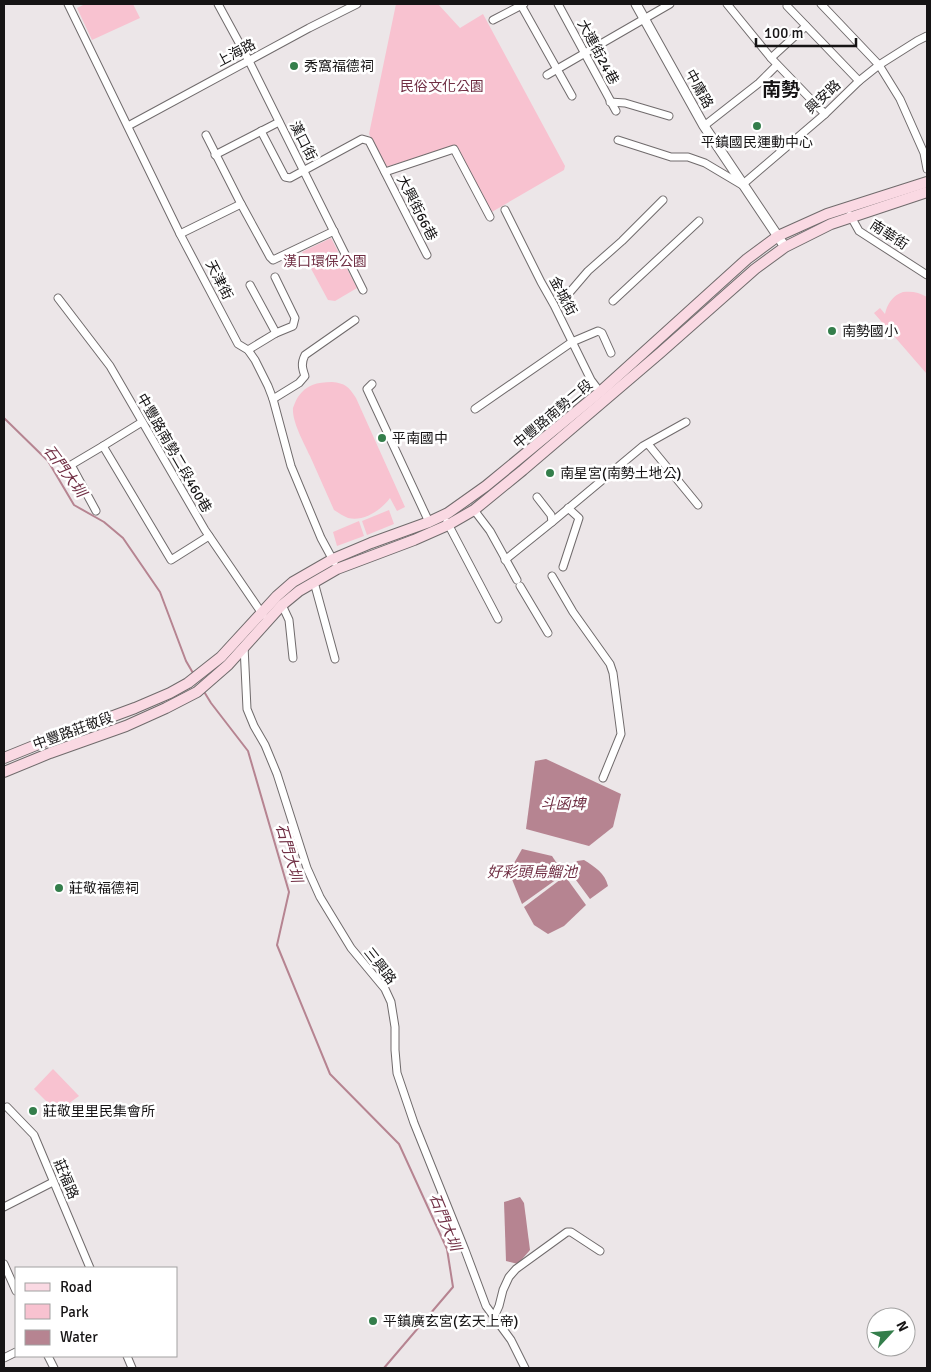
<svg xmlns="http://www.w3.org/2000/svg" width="931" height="1372" font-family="Signika,'Noto Sans TC',sans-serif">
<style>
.green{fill:#f8c2d0}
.water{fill:#b68491}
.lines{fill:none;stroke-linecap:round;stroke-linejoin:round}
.stream{stroke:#b68491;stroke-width:2}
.minor-casing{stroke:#706b6c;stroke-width:9}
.tertiary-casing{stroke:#706b6c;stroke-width:11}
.secondary-casing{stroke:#706b6c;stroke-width:12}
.minor{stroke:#fff;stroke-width:7}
.tertiary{stroke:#fff;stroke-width:9}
.secondary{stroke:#fad9e3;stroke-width:10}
.poi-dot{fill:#347e4b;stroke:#fff;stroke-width:2}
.labels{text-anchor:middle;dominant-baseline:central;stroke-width:5;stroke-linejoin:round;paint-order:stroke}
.street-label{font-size:14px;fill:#161415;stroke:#fff}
.poi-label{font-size:14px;fill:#161415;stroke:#fff;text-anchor:start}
.park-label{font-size:14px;fill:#702f44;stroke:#fff}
.water-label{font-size:15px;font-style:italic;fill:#713045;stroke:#fff}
.district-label{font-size:19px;font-weight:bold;fill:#161415;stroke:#fff}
</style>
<rect width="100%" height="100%" fill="#ece6e8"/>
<g class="green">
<polygon points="85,4 133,4 140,18 92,40 77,8"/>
<polygon points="396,4 438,4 460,28 483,14 565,166 564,170 490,213 456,145 386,167 369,134"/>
<polygon points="331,238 357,288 335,301 328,300 302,252"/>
<path d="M903 292C912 291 919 292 927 297V372L926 373 874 313 880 308 885 314C887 304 893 295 903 292Z"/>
<path d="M332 382C345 383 349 387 356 398L405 507 397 511 390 498C381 510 364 522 348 518 343 516 339 513 334 510 326 492 318 474 310 456 304 443 292 422 293 408 294 405 296 400 298 397 306 385 317 382 332 382Z"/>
<polygon points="389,510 394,524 367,535 362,521"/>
<polygon points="359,521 364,536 337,546 333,532"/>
<polygon points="53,1069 79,1096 57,1112 34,1089"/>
</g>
<g class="water">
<polygon points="546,759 621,794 613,827 589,846 526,829 535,761"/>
<polygon points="522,849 552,856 564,874 522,904 509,872"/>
<path d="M584 860C595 867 605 873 608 886L590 899 570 872 577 861Z"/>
<polygon points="565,876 586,905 564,926 548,934 534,925 524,907"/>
<polygon points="520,1197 524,1203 530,1250 518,1264 506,1261 504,1202"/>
</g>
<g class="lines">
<g class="stream">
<polyline points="4,418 48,461 74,505 104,522 123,538 160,592 186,661 193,673"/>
<polyline points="203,690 211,703 248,751 289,892 277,945 330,1074 399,1144 447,1249 453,1287 384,1368"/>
</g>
<defs>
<g id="minor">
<polyline points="68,4 180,234 238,344 248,350 255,360 268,386 273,399 291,466 321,538 334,562"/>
<polyline points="218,4 249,61 363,290"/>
<polyline points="558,4 616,111"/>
<polyline points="727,4 771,58 825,114"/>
<polyline points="821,4 879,65 900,99 924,153 927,169"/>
<polyline points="521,5 572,96"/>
<polyline points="787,6 859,81"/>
<polyline points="493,20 524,4"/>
<polyline points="771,58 806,26"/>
<polyline points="547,75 670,4"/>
<polyline points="610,102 625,103 669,116"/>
<polyline points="128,126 309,28 357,4"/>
<polyline points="704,126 759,83 777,65"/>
<polyline points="261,131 285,177 290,178 362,139 369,141 427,255"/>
<polyline points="206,135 241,204 270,257 273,260 334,231"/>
<polyline points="618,140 671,157 688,157 705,163 742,185 825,114 859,81 879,65 917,41 927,36"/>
<polyline points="215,155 279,122"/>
<polyline points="385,172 454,149 490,217"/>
<polyline points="505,210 541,282 554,305 591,380 600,392"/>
<polyline points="850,215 859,231 927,275"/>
<polyline points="180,234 241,204"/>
<polyline points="250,285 276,333"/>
<polyline points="570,292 588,271 622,241 663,200"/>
<polyline points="58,298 110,366 205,530 263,615"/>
<polyline points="613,301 699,221"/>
<polyline points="248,350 276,333 293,326 295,318 275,277"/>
<polyline points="372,384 367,389 429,522"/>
<path d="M273 399 299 383 305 376C302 368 301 363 305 355L355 320"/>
<polyline points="475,409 572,342 598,331 602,333 611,353"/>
<polyline points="142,422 103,446 171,560 209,536"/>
<polyline points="648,444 698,505"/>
<polyline points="474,510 490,531 517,580"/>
<polyline points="96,511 71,465 103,446"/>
<polyline points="447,522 498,619"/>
<polyline points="552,522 643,446 686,422"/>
<polyline points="505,560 552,522 551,515 537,497"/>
<polyline points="563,567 579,518 568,508"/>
<polyline points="552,576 573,612 610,664 613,673 621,734 603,778"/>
<polyline points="314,582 335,659"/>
<polyline points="520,586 548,633"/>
<polyline points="282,605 289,620 293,658"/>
<polyline points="244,646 247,709 254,726 265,745 277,774 307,868 320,897 351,948 385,989 391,1002 395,1027 395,1050 397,1073 414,1123 465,1250 486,1306 511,1340 525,1368"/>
<polyline points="7,1107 34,1135 90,1268"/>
<polyline points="4,1207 53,1182"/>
<polyline points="4,1264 16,1291"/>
<polyline points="494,1317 499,1306 503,1290 509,1277 516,1269 567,1232 571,1232 600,1251"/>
<polyline points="48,1356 54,1368"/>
<polyline points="127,1356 132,1368"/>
<polyline points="4,1358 16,1352"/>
</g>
<polyline id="tertiary" points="636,4 704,126 785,247"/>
<g id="secondary">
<polyline points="4,758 46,741 135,708 170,693 188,683 221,657 277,596 293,582 333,559 371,543 429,522 448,513 486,486 600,392 747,259 778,236 827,214 927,182"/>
<polyline points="4,772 50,753 126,726 166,708 197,692 228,665 282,605 299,591 337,569 414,540 448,525 474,510 523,470 660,353 755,269 785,247 831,224 927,192"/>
</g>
</defs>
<use href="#minor" class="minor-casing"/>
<use href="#tertiary" class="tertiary-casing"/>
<use href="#secondary" class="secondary-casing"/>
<use href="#minor" class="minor"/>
<use href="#tertiary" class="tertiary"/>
<use href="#secondary" class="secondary"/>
</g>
<g class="poi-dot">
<circle cx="294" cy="66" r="5"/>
<circle cx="757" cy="126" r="5"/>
<circle cx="832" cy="331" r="5"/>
<circle cx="382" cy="438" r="5"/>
<circle cx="550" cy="473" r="5"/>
<circle cx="59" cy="888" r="5"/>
<circle cx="33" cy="1111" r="5"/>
<circle cx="373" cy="1321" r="5"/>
</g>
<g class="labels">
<g class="street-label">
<text transform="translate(598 52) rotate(62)">大連街24巷</text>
<text transform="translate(236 53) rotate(-28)">上海路</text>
<text transform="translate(699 89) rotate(61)">中庸路</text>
<text transform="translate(823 97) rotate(-43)">興安路</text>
<text transform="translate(303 141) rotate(63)">漢口街</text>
<text transform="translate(417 208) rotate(63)">大興街66巷</text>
<text transform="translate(889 235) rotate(33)">南華街</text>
<text transform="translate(219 280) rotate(63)">天津街</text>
<text transform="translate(563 296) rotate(62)">金城街</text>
<text transform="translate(553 414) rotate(-40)">中豐路南勢二段</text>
<text transform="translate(174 453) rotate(60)">中豐路南勢二段460巷</text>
<text transform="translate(73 731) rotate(-20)">中豐路莊敬段</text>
<text transform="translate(380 966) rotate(52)">三興路</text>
<text transform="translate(66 1179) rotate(67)">莊福路</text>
</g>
<g class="poi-label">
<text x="304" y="66">秀窩福德祠</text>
<text x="757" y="142" text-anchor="middle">平鎮國民運動中心</text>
<text x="842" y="331">南勢國小</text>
<text x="392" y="438">平南國中</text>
<text x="560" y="473">南星宮(南勢土地公)</text>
<text x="69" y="888">莊敬福德祠</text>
<text x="43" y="1111">莊敬里里民集會所</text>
<text x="383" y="1321">平鎮廣玄宮(玄天上帝)</text>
</g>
<g class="park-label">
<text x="442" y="86">民俗文化公園</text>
<text x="325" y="261">漢口環保公園</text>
</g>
<g class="water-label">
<text transform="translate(65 471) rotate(54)">石門大圳</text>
<text x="563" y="804">斗函埤</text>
<text transform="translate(289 853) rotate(74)">石門大圳</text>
<text x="532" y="872">好彩頭烏鰡池</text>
<text transform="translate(445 1222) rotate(68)">石門大圳</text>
</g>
<g class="district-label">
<text x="781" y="90">南勢</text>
</g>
</g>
<rect width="931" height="1372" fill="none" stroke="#161415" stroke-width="10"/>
<rect x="15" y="1267" width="162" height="90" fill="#ffffff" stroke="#a2a1a1"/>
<rect x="25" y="1283" width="25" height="8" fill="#fad9e3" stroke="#a2a1a1"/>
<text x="60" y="1292" font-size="15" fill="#161415">Road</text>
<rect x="25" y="1304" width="25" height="15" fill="#f8c2d0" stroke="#a2a1a1"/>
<text x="60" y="1317" font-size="15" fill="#161415">Park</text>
<rect x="25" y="1330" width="25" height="15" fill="#b68491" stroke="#a2a1a1"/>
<text x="60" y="1342" font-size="15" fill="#161415">Water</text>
<g transform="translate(891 1332) rotate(64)"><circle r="24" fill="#ffffff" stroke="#a2a1a1"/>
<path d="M0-4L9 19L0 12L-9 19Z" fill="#347e4b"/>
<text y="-8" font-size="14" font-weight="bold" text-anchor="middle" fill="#161415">N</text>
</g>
<path d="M756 38v8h100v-8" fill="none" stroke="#161415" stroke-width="2.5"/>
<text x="764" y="38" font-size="15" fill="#161415" stroke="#ffffff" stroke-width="4" paint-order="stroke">100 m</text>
</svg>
